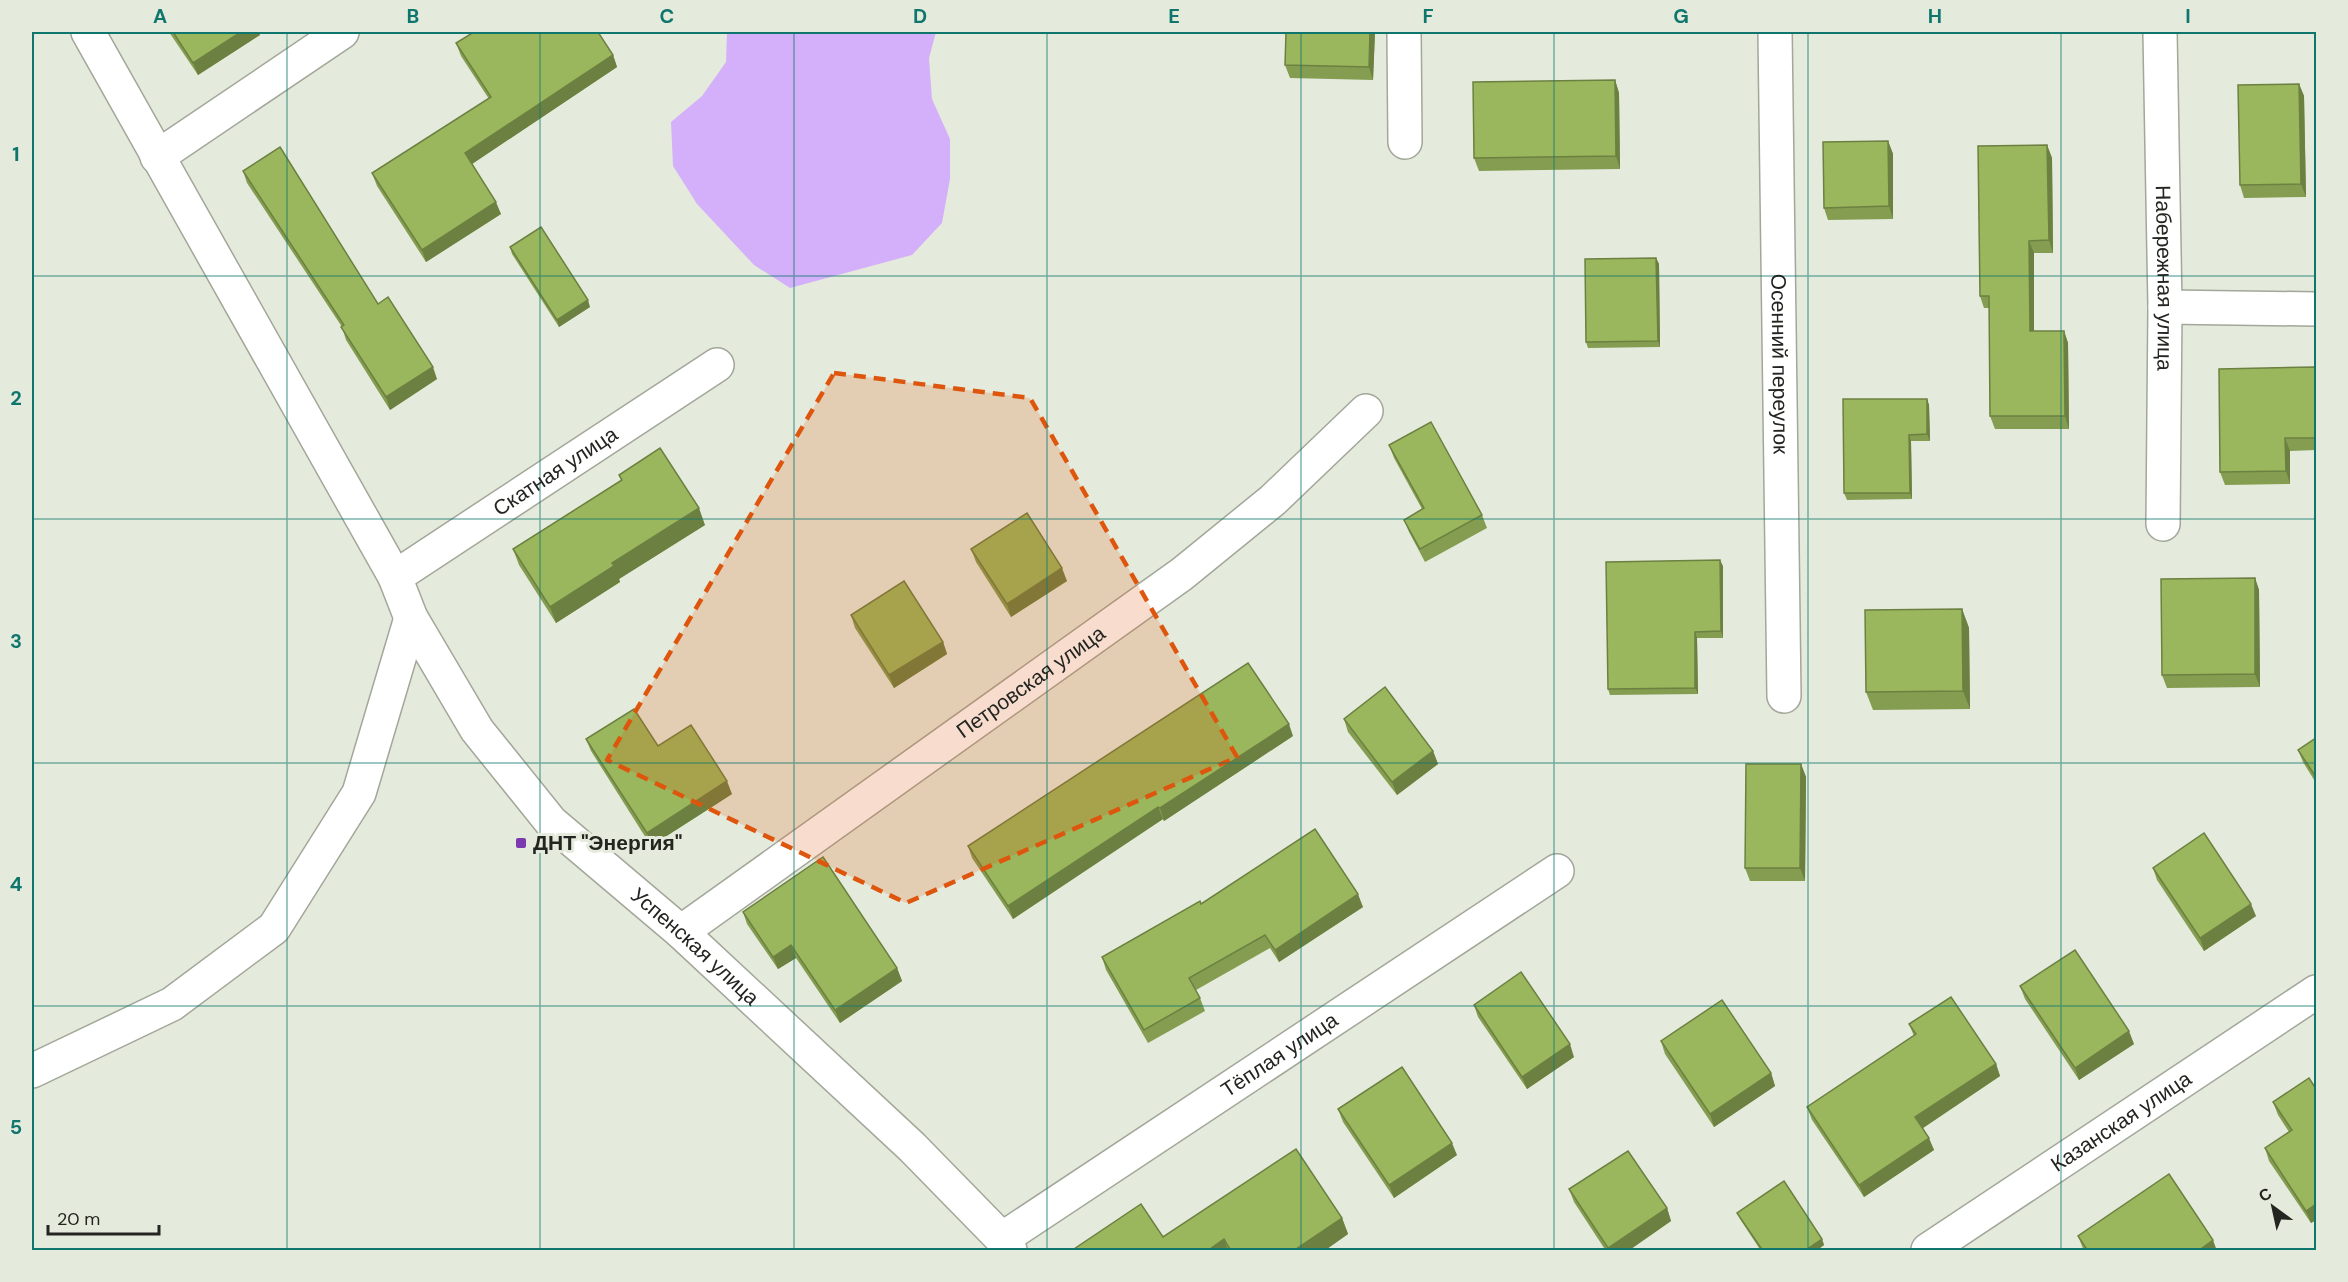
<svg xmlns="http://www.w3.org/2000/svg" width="2348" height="1282" font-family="'DM Sans',sans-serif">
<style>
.green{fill:#d4b0fa}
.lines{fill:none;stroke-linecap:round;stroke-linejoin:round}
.street-casing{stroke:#a2a799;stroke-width:36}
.street{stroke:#fff;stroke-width:33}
.wall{fill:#849d50}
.shaded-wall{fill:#6c8041}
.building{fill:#9ab75d;stroke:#6c8041;stroke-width:1.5}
.marked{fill:#de560d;fill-opacity:0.2;stroke:#de560d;stroke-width:4.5;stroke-dasharray:12 8;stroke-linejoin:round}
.grid{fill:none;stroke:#0f766e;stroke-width:1.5;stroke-opacity:0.55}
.poi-dot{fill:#7b3aaf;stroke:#e5ebdc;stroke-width:2}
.labels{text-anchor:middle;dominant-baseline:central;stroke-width:6;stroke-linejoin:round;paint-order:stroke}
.street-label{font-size:21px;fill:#232520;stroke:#e5ebdc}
.poi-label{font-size:21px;font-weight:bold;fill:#232520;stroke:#e5ebdc;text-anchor:start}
.neatline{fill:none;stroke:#0f766e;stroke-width:2}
.grid-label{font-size:20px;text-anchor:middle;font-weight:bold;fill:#0f766e}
</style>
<rect width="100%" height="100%" fill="#e5ebdc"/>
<polygon class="green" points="727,32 936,32 929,58 932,99 950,139 950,179 942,223 912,255 790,288 754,265 697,204 673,166 671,122 702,96 726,62"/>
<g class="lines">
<defs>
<g id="street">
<path id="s1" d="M88 32 395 577 411 618 477 730 551 822 681 932 912 1147 1002 1239 1010 1250"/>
<polyline points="1404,32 1405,142"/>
<path id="s2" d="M1775 32 1784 696"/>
<path id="s3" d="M2160 32 2165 307 2163 524"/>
<polyline points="157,157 342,32"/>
<polyline points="2165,307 2316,309"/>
<path id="s4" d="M395 577 717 365"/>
<path id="s5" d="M681 932 1182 574 1273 500 1366 411"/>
<polyline points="32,1071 172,1004 274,928 359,793 411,618"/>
<path id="s6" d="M1002 1239 1557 871"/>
<path id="s7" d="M1928 1250 2316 992"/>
</g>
</defs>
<use href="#street" class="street-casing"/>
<use href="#street" class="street"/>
</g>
<g class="wall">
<polygon points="169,32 258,32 260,35 198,75"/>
<polygon points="1286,32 1375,32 1373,80 1290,78 1285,65"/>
<polygon points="456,43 613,55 617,67 472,164 501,214 426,262 377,186 372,173 489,99 461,56"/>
<polygon points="1615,80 1619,93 1620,169 1479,171 1474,158"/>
<polygon points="2299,84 2304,96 2306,197 2244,198 2240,185"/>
<polygon points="1888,141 1893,154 1893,219 1828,220 1824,208"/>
<polygon points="2047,145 2052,158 2053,253 2034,253 2034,331 2064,331 2068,343 2069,429 1995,429 1990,416 1989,308 1984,308 1980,296"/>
<polygon points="243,171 378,304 437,379 390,410 346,340 342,327 247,183"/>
<polygon points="510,247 590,307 559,327 512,254"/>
<polygon points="1656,258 1659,264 1660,347 1588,348 1586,342"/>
<polygon points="2316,370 2316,450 2290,451 2290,484 2225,485 2220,472"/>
<polygon points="1927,399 1929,405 1930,441 1911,441 1912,499 1847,500 1844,493"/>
<polygon points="1389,445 1482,515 1487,528 1425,562 1409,532 1404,520 1422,509 1394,458"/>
<polygon points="619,475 705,525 619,579 620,582 556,623 519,565 513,549 621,480"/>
<polygon points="971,549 1067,581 1011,617 976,562"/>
<polygon points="1723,566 1723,638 1697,638 1698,694 1610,695 1608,689"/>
<polygon points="2255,578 2259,590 2260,687 2167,688 2162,675"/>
<polygon points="1962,609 1969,628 1970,709 1873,710 1866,692"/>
<polygon points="851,615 943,642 947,654 894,688 855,628"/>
<polygon points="1344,719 1433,751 1438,764 1397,795 1348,732"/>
<polygon points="1293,736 1164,821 1163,819 1013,919 972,858 968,846"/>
<polygon points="2316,738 2316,783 2303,762 2298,750"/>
<polygon points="586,739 658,746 732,794 651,846 591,751"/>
<polygon points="1801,764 1806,777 1805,881 1750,881 1745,868"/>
<polygon points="2153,868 2256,916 2204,951 2157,880"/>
<polygon points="1201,904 1363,907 1279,962 1270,948 1196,990 1200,998 1205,1011 1148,1043 1106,970 1102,957"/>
<polygon points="743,912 897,968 902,981 840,1023 796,958 778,969 747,924"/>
<polygon points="2020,986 2134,1044 2079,1080 2025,999"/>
<polygon points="1474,1005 1574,1057 1527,1089 1478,1017"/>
<polygon points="1909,1024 1996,1064 2000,1076 1923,1128 1934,1150 1864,1197 1812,1120 1807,1107 1914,1036"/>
<polygon points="1661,1041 1771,1073 1775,1086 1714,1127 1665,1054"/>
<polygon points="2316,1089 2316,1220 2311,1223 2269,1161 2265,1148 2289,1132 2278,1115 2273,1102"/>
<polygon points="1338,1109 1457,1155 1394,1198 1343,1122"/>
<polygon points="1569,1189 1667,1208 1671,1221 1628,1251 1606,1251 1574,1202"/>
<polygon points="1737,1213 1822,1239 1824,1245 1816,1251 1761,1251 1740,1219"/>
<polygon points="1342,1218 1348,1234 1324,1251 1075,1251 1163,1237"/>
<polygon points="2078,1236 2217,1251 2084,1251"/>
</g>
<g class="shaded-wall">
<polygon points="241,32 258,32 260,35 198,75 193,63"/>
<polygon points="1370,32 1375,32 1373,80 1369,67"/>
<polygon points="613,55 617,67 469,166 465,153"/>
<polygon points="1615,80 1619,93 1620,169 1616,156"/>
<polygon points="2299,84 2304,96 2306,197 2301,184"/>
<polygon points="1888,141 1893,154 1893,219 1889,206"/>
<polygon points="2047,145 2052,158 2053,253 2049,240"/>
<polygon points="496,202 501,214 426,262 422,250"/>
<polygon points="2029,241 2034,253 2034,344 2030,331"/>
<polygon points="1656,258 1659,264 1660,347 1658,341"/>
<polygon points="588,300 590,307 559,327 557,320"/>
<polygon points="2064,331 2068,343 2069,429 2065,416"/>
<polygon points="433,367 437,379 390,410 386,397"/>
<polygon points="2315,367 2316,370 2316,439 2316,438"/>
<polygon points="1927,399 1929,405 1930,441 1927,434"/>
<polygon points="1909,435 1911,441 1912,499 1910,493"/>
<polygon points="2285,438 2290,451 2290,484 2286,471"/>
<polygon points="699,508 705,525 619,579 620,582 556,623 550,607 612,563"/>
<polygon points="1720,560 1723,566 1723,638 1721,631"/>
<polygon points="1062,568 1067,581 1011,617 1007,604"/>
<polygon points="2255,578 2259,590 2260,687 2255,674"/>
<polygon points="1962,609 1969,628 1970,709 1963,691"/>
<polygon points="1695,632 1697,638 1698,694 1695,688"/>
<polygon points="943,642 947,654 894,688 889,675"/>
<polygon points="1289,724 1293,736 1164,821 1160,808"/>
<polygon points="1433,751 1438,764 1397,795 1392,782"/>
<polygon points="1801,764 1806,777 1805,881 1800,868"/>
<polygon points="727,781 732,794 651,846 647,833"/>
<polygon points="1158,807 1163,819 1013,919 1008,906"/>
<polygon points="1358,894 1363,907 1279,962 1275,950"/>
<polygon points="2251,904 2256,916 2204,951 2200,938"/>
<polygon points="791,945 796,958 778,969 773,957"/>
<polygon points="897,968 902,981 840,1023 835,1010"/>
<polygon points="2129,1031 2134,1044 2079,1080 2075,1068"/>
<polygon points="1570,1044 1574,1057 1527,1089 1522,1077"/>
<polygon points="1996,1064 2000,1076 1920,1130 1915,1117"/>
<polygon points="1771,1073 1775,1086 1714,1127 1710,1114"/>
<polygon points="1929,1138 1934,1150 1864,1197 1859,1185"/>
<polygon points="1452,1143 1457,1155 1394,1198 1389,1185"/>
<polygon points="2316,1204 2316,1220 2311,1223 2306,1211"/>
<polygon points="1667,1208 1671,1221 1628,1251 1609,1251 1608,1248"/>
<polygon points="1342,1218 1348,1234 1324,1251 1293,1251"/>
<polygon points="1224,1239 1228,1251 1207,1251"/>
<polygon points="1822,1239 1824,1245 1816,1251 1804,1251"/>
<polygon points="2213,1240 2217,1251 2198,1251"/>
</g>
<g class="building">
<polygon points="173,32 241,32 193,63"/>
<polygon points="474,32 598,32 613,55 465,153 496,202 422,250 372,173 491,97 456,43"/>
<polygon points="1286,32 1370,32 1369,67 1285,65"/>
<polygon points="1615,80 1616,156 1474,158 1473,82"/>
<polygon points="2299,84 2301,184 2240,185 2238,85"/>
<polygon points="1888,141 1889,206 1824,208 1823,142"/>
<polygon points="2047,145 2049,240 2029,241 2030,331 2064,331 2065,416 1990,416 1989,296 1980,296 1978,146"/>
<polygon points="280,147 378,304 388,297 433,367 386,397 341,327 344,325 243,171"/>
<polygon points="541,227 588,300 557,320 510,247"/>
<polygon points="1656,258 1658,341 1586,342 1585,259"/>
<polygon points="2315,367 2316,438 2285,438 2286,471 2220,472 2219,369"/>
<polygon points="1843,399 1927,399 1927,434 1909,435 1910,493 1844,493"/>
<polygon points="1431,422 1482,515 1420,549 1404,520 1424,508 1389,445"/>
<polygon points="660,448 699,508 612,563 614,566 550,607 513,549 622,480 619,475"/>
<polygon points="1027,513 1062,568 1007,604 971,549"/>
<polygon points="1720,560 1721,631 1695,632 1695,688 1608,689 1606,562"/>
<polygon points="2255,578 2255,674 2162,675 2161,579"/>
<polygon points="904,581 943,642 889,675 851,615"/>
<polygon points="1962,609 1963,691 1866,692 1865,610"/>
<polygon points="1248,663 1289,724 1160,808 1158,807 1008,906 968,846"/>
<polygon points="1385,687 1433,751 1392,782 1344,719"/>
<polygon points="634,709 658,746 691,725 727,781 647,833 586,739"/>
<polygon points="2316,738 2316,777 2298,750"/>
<polygon points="1746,764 1801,764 1800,868 1745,868"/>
<polygon points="1315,829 1358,894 1275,950 1265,935 1189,978 1200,998 1144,1030 1102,957 1200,901 1201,904"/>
<polygon points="2204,833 2251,904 2200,938 2153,868"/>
<polygon points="823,857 897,968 835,1010 791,945 773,957 743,912"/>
<polygon points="2075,950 2129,1031 2075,1068 2020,986"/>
<polygon points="1521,972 1570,1044 1522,1077 1474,1005"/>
<polygon points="1951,997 1996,1064 1915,1117 1929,1138 1859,1185 1807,1107 1916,1034 1909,1024"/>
<polygon points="1722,1000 1771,1073 1710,1114 1661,1041"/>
<polygon points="1402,1067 1452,1143 1389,1185 1338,1109"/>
<polygon points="2309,1078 2316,1089 2316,1204 2306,1211 2265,1148 2292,1130 2273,1102"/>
<polygon points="1296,1149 1342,1218 1293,1251 1231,1251 1224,1239 1207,1251 1075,1251 1074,1249 1141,1204 1163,1237"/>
<polygon points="1628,1151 1667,1208 1608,1248 1569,1189"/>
<polygon points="2169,1174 2213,1240 2198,1251 2088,1251 2078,1236"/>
<polygon points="1784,1181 1822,1239 1804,1251 1763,1251 1737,1213"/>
</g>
<path class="marked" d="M834 373 1030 398 1237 757 906 903 607 760Z"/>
<path class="grid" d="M287 32V1250M540 32V1250M794 32V1250M1047 32V1250M1301 32V1250M1554 32V1250M1808 32V1250M2061 32V1250M32 276H2316M32 519H2316M32 763H2316M32 1006H2316"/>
<rect class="poi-dot" x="515" y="837" width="12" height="12" rx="3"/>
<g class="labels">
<g class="street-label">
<text stroke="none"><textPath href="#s3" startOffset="246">Набережная улица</textPath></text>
<text stroke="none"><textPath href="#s2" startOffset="332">Осенний переулок</textPath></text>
<text stroke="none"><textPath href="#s4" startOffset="192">Скатная улица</textPath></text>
<text stroke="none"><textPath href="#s5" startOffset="430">Петровская улица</textPath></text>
<text stroke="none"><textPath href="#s1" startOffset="1108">Успенская улица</textPath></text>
<text stroke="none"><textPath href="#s6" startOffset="333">Тёплая улица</textPath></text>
<text stroke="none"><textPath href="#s7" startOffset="232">Казанская улица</textPath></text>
</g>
<g class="poi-label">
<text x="533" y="843">ДНТ "Энергия"</text>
</g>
</g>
<rect width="2348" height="1282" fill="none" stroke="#e5ebdc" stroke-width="66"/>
<g transform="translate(2273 1207) rotate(327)" stroke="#e5ebdc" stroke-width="4.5" paint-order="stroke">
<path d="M0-4.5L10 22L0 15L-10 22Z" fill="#232520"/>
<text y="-9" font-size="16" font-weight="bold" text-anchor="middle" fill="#232520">С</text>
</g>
<path d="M48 1225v9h111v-9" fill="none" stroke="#232520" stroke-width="3"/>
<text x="57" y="1225" font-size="18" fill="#232520" stroke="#e5ebdc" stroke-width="4.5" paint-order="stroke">20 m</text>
<rect x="33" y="33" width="2282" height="1216" class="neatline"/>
<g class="grid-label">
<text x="160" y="23">A</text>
<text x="413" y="23">B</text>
<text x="667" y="23">C</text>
<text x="920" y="23">D</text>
<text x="1174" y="23">E</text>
<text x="1428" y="23">F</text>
<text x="1681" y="23">G</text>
<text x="1935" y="23">H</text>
<text x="2188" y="23">I</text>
<text x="16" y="161">1</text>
<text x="16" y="405">2</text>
<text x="16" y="648">3</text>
<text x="16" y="891">4</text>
<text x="16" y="1134">5</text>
</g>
</svg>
